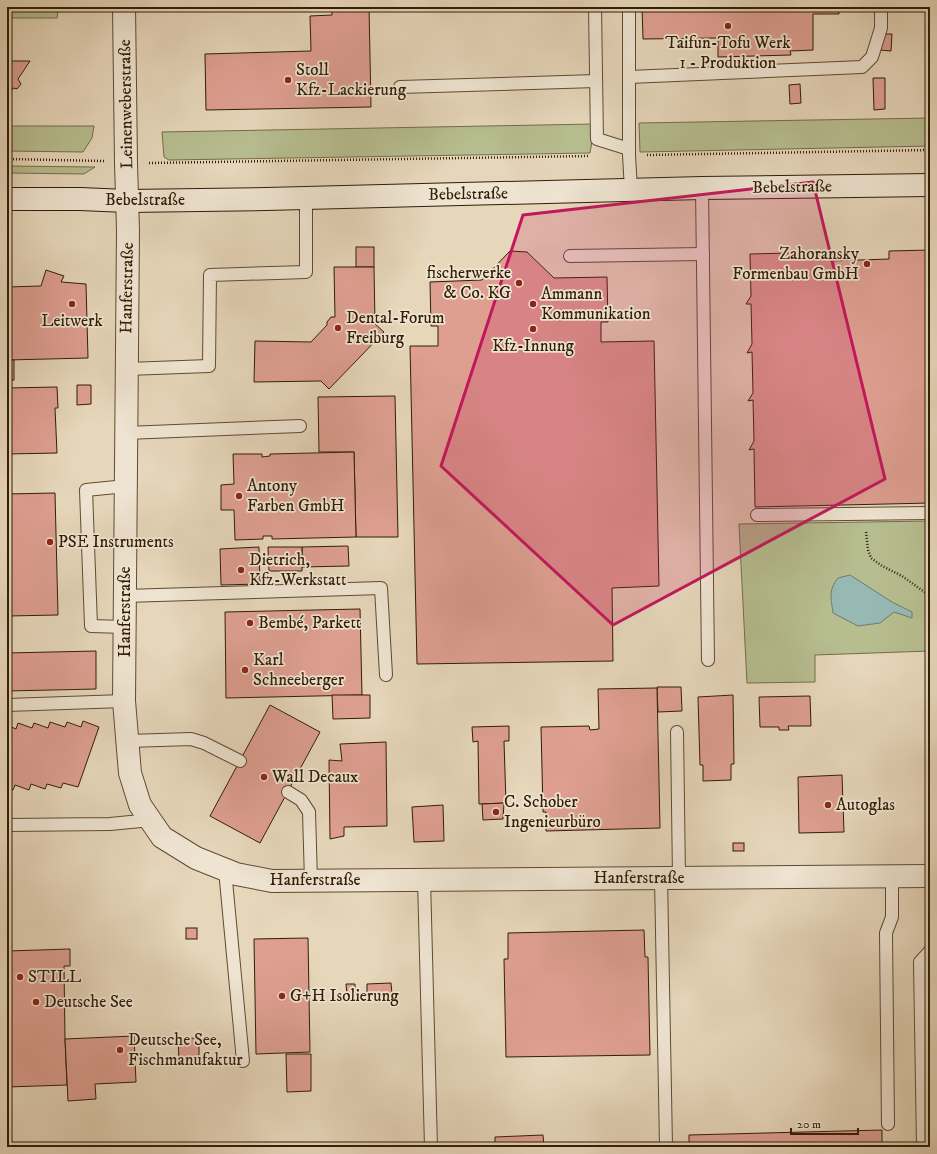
<svg xmlns="http://www.w3.org/2000/svg" width="937" height="1154" font-family="'IM FELL DW Pica',serif">
<style>
.green{fill:#b6bd8f;stroke:#746d4a}
.water{fill:#96b9b3;stroke:#6e7b6e}
.building{fill:#de9f91;stroke:#311d06}
.lines{fill:none;stroke-linecap:round;stroke-linejoin:round}
.lane-casing{stroke:#5e4b33;stroke-width:14}
.street-casing{stroke:#5e4b33;stroke-width:24}
.secondary-casing{stroke:#311d06;stroke-width:24}
.path{stroke:#311d06;stroke-width:2.5;stroke-dasharray:1 2;stroke-linecap:butt}
.lane{stroke:#efe4d2;stroke-width:12}
.street{stroke:#efe4d2;stroke-width:22}
.secondary{stroke:#efe4d2;stroke-width:22}
.marked{fill:#c2185b;fill-opacity:0.2;stroke:#c2185b;stroke-width:3;stroke-linejoin:round}
.poi-dot{fill:#8f2418;stroke:#efe4d2;stroke-width:1.5}
.labels{text-anchor:middle;dominant-baseline:central;stroke-width:3.5;stroke-linejoin:round;paint-order:stroke}
.poi-label{font-size:17px;fill:#311d06;stroke:#efe4d2;text-anchor:start}
.street-label{font-size:17px;fill:#311d06;stroke:#efe4d2}
</style>
<rect width="100%" height="100%" fill="#e6d6ba"/>
<filter id="stains"><feTurbulence type="fractalNoise" baseFrequency=".005" numOctaves="4"/><feColorMatrix values="0 0 0 0 .2 0 0 0 0 .09 0 0 0 0 .02 0 0 0 .5 -.17"/></filter>
<radialGradient id="worn" r=".72"><stop offset=".6" stop-color="#630" stop-opacity="0"/><stop offset="1" stop-color="#630" stop-opacity=".3"/></radialGradient>
<g class="green">
<polygon points="7,10 58,11 57,18 7,18"/>
<polygon points="930,118 930,146 640,152 639,123"/>
<polygon points="595,124 590,153 169,160 164,157 162,132"/>
<polygon points="7,126 94,126 92,138 83,152 7,151"/>
<polygon points="7,166 95,167 84,174 7,173"/>
<polygon points="930,521 930,651 815,655 815,682 747,683 739,524"/>
</g>
<path class="water" d="M850 575 892 602 912 612V618L894 612 880 623 858 626 833 613C831 597 828 591 838 578Z"/>
<g class="building">
<polygon points="332,7 369,7 371,107 206,110 205,54 311,51 310,16 332,15"/>
<polygon points="642,7 870,7 870,10 839,10 839,14 813,14 813,50 790,51 791,55 718,57 718,38 643,39"/>
<polygon points="881,34 892,34 891,51 880,50"/>
<polygon points="7,61 30,61 18,79 21,84 17,89 13,88 7,99"/>
<polygon points="873,78 885,78 885,109 874,110"/>
<polygon points="800,84 801,103 790,104 789,85"/>
<rect x="356" y="247" width="18" height="20"/>
<polygon points="930,250 930,503 755,507 754,449 749,450 754,441 753,400 748,401 753,393 752,352 747,353 752,344 751,304 746,304 751,296 750,254 830,252 830,261 889,259 889,251"/>
<polygon points="510,251 527,252 554,278 607,277 608,322 601,322 601,342 654,341 659,586 612,588 613,661 417,664 410,346 438,346 438,326 431,326 430,282 482,280"/>
<polygon points="334,267 374,267 375,324 384,332 329,389 321,381 254,382 255,341 311,342 327,325 327,322 331,317 335,317"/>
<polygon points="46,270 64,276 61,282 86,284 88,358 7,360 7,287 41,286"/>
<rect x="7" y="360" width="7" height="20"/>
<polygon points="77,385 91,385 91,404 77,405"/>
<polygon points="57,387 58,408 55,408 57,453 7,454 7,388"/>
<polygon points="395,396 398,537 356,537 354,452 319,452 318,397"/>
<polygon points="354,452 356,537 272,539 272,536 263,536 263,539 235,540 234,510 221,510 221,485 234,484 233,454 262,454 262,457 270,456 270,454"/>
<polygon points="55,493 58,615 7,616 7,494"/>
<polygon points="348,546 349,566 302,567 302,547"/>
<polygon points="259,547 260,584 221,585 220,549"/>
<polygon points="268,547 302,547 302,571 269,571"/>
<polygon points="360,609 362,695 226,698 225,612"/>
<polygon points="96,651 96,689 7,691 7,653"/>
<polygon points="657,687 681,687 682,711 658,712"/>
<polygon points="657,688 660,828 546,831 546,812 543,812 541,727 589,726 590,730 599,729 598,689"/>
<polygon points="332,695 370,695 370,718 333,719"/>
<polygon points="733,695 734,764 731,764 731,780 703,781 703,765 700,765 698,697"/>
<polygon points="810,696 811,726 788,726 789,730 779,730 779,727 760,727 759,697"/>
<polygon points="270,705 320,732 260,843 210,816"/>
<polygon points="83,721 99,727 78,787 63,783 61,788 47,784 45,789 31,784 29,790 15,785 13,790 7,788 7,725 16,729 18,723 32,728 34,723 48,728 50,722 65,727 67,722 81,727"/>
<polygon points="509,726 509,741 504,741 506,803 479,804 478,741 473,742 472,727"/>
<polygon points="386,742 387,826 344,827 344,836 330,839 329,760 342,761 340,744"/>
<polygon points="842,775 844,832 799,833 798,777"/>
<polygon points="504,803 503,819 483,820 482,804"/>
<polygon points="443,805 444,841 414,842 412,807"/>
<rect x="733" y="843" width="11" height="8"/>
<rect x="186" y="928" width="11" height="11"/>
<polygon points="644,930 645,957 648,957 650,1055 506,1057 504,959 508,959 508,933"/>
<polygon points="308,938 310,1052 256,1054 254,939"/>
<polygon points="70,949 70,966 64,966 65,1039 67,1085 7,1087 7,951"/>
<polygon points="391,983 392,994 367,995 367,984"/>
<polygon points="346,984 355,984 355,995 347,995"/>
<polygon points="134,1036 136,1082 95,1084 96,1099 68,1101 65,1039"/>
<polygon points="199,1038 199,1059 179,1060 178,1039"/>
<polygon points="286,1054 311,1054 311,1091 287,1092"/>
<polygon points="882,1130 882,1147 689,1147 689,1135"/>
<polygon points="543,1135 544,1147 495,1147 495,1137"/>
</g>
<g class="lines">
<defs>
<g id="lane">
<polyline points="595,7 597,139 629,149"/>
<polyline points="629,7 629,155 631,190"/>
<polyline points="629,77 862,67 872,57 881,28 881,7"/>
<polyline points="400,87 596,81"/>
<polyline points="702,188 708,660"/>
<polyline points="570,256 703,254"/>
<polyline points="127,369 209,366 210,275 306,272 306,198"/>
<polyline points="126,433 300,426"/>
<polyline points="757,515 930,513"/>
<polyline points="125,596 381,588 386,675"/>
<polyline points="125,627 91,626 86,490 126,486"/>
<polyline points="7,705 124,701"/>
<polyline points="677,732 679,877"/>
<polyline points="128,741 191,739 204,743 240,761"/>
<polyline points="288,792 301,800 309,812 311,881"/>
<polyline points="7,825 110,824 151,820"/>
<polyline points="225,870 243,1061"/>
<polyline points="661,877 666,1147"/>
<polyline points="424,879 431,1147"/>
<polyline points="888,1124 886,933 892,917 892,877"/>
<polyline points="923,1147 920,962 930,951"/>
</g>
<polyline id="street" points="124,7 126,163 128,230 124,701 130,773 140,805 162,837 196,858 236,874 272,881 930,876"/>
<polyline id="secondary" points="7,199 80,199 127,201 266,199 702,188 930,185"/>
</defs>
<use href="#lane" class="lane-casing"/>
<use href="#street" class="street-casing"/>
<use href="#secondary" class="secondary-casing"/>
<g class="path">
<polyline points="647,155 930,150"/>
<polyline points="7,159 104,161"/>
<polyline points="149,163 590,156"/>
<polyline points="866,532 868,550 871,558 882,566 902,576 930,596"/>
</g>
<use href="#lane" class="lane"/>
<use href="#street" class="street"/>
<use href="#secondary" class="secondary"/>
</g>
<path class="marked" d="M813 182 885 479 613 625 441 466 523 215Z"/>
<g class="poi-dot">
<circle cx="728" cy="26" r="4"/>
<circle cx="288" cy="80" r="4"/>
<circle cx="867" cy="264" r="4"/>
<circle cx="519" cy="283" r="4"/>
<circle cx="72" cy="304" r="4"/>
<circle cx="533" cy="304" r="4"/>
<circle cx="338" cy="328" r="4"/>
<circle cx="533" cy="329" r="4"/>
<circle cx="239" cy="496" r="4"/>
<circle cx="50" cy="542" r="4"/>
<circle cx="241" cy="570" r="4"/>
<circle cx="250" cy="623" r="4"/>
<circle cx="245" cy="670" r="4"/>
<circle cx="264" cy="777" r="4"/>
<circle cx="828" cy="805" r="4"/>
<circle cx="496" cy="812" r="4"/>
<circle cx="20" cy="977" r="4"/>
<circle cx="282" cy="996" r="4"/>
<circle cx="36" cy="1002" r="4"/>
<circle cx="120" cy="1050" r="4"/>
</g>
<g class="labels">
<g class="poi-label">
<text x="728" y="43" text-anchor="middle">Taifun-Tofu Werk<tspan x="728" dy="20">1 - Produktion</tspan></text>
<text x="296" y="70">Stoll<tspan x="296" dy="20">Kfz-Lackierung</tspan></text>
<text x="859" y="254" text-anchor="end">Zahoransky<tspan x="859" dy="20">Formenbau GmbH</tspan></text>
<text x="511" y="273" text-anchor="end">fischerwerke<tspan x="511" dy="20">&amp; Co. KG</tspan></text>
<text x="541" y="294">Ammann<tspan x="541" dy="20">Kommunikation</tspan></text>
<text x="346" y="318">Dental-Forum<tspan x="346" dy="20">Freiburg</tspan></text>
<text x="72" y="321" text-anchor="middle">Leitwerk</text>
<text x="533" y="346" text-anchor="middle">Kfz-Innung</text>
<text x="247" y="486">Antony<tspan x="247" dy="20">Farben GmbH</tspan></text>
<text x="58" y="542">PSE Instruments</text>
<text x="249" y="560">Dietrich,<tspan x="249" dy="20">Kfz-Werkstatt</tspan></text>
<text x="258" y="623">Bembé, Parkett</text>
<text x="253" y="660">Karl<tspan x="253" dy="20">Schneeberger</tspan></text>
<text x="272" y="777">Wall Decaux</text>
<text x="504" y="802">C. Schober<tspan x="504" dy="20">Ingenieurbüro</tspan></text>
<text x="836" y="805">Autoglas</text>
<text x="28" y="977">STILL</text>
<text x="290" y="996">G+H Isolierung</text>
<text x="44" y="1002">Deutsche See</text>
<text x="128" y="1040">Deutsche See,<tspan x="128" dy="20">Fischmanufaktur</tspan></text>
</g>
<g class="street-label">
<text transform="translate(126 104) rotate(-91)">Leinenweberstraße</text>
<text transform="translate(792 187) rotate(-1)">Bebelstraße</text>
<text transform="translate(468 194) rotate(-1)">Bebelstraße</text>
<text x="145" y="200">Bebelstraße</text>
<text transform="translate(127 288) rotate(-89)">Hanferstraße</text>
<text transform="translate(125 612) rotate(-90)">Hanferstraße</text>
<text x="639" y="878">Hanferstraße</text>
<text x="315" y="880">Hanferstraße</text>
</g>
</g>
<rect width="937" height="1154" fill="none" stroke="#e6d6ba" stroke-width="24"/>
<rect x="8" y="8" width="921" height="1138" fill="none" stroke="#311d06" stroke-width="2"/>
<rect x="12" y="12" width="913" height="1130" fill="none" stroke="#311d06"/>
<path d="M791 1128v6h67v-6" fill="none" stroke="#311d06" stroke-width="2"/>
<text x="797" y="1128" font-size="12" fill="#311d06" stroke="#efe4d2" stroke-width="3" paint-order="stroke">20 m</text>
<rect width="100%" height="100%" filter="url(#stains)"/>
<rect width="100%" height="100%" fill="url(#worn)"/>
</svg>
